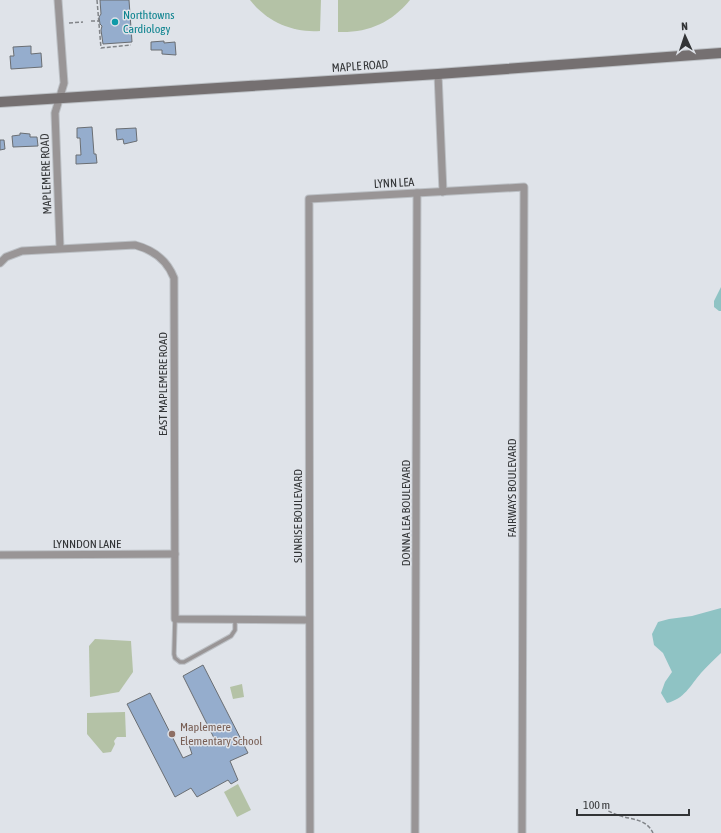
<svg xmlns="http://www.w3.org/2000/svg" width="721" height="833" font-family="'Asap Condensed',sans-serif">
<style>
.green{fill:#b4c2a6}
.water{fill:#8fc3c4}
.building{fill:#95adcd;stroke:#6a6e73}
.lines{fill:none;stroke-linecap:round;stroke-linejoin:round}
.service-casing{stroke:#bcc0c5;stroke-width:5.5}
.minor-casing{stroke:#bcc0c5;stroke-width:9}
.secondary-casing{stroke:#bcc0c5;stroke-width:12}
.path{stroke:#818488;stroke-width:1.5;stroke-dasharray:4 2;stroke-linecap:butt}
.service{stroke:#999596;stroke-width:3.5}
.minor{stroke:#999596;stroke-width:7}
.secondary{stroke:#757071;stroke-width:10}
.culture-dot{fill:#0f9aa8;stroke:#dfe3e9;stroke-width:1.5}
.education-dot{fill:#8d6e63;stroke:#dfe3e9;stroke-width:1.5}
.labels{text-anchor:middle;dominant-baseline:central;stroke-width:3;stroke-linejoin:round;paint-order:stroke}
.culture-label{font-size:12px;fill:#0d838f;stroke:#dfe3e9;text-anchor:start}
.street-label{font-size:12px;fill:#323436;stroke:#dfe3e9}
.education-label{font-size:12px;fill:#785e54;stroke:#dfe3e9;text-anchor:start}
</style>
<rect width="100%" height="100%" fill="#dfe3e9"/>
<g class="green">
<path d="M250 0H321L320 31C293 33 267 22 250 0Z"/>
<path d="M338 0H410C391 23 368 33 338 32Z"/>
<polygon points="95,639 131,641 133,672 119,692 90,697 89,646"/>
<polygon points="242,684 244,697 233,699 230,687"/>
<polygon points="125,712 126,737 117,737 114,741 115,744 111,752 103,753 87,734 87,713"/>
<polygon points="238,784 251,810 237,817 224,792"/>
</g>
<g class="water">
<polygon points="721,287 721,311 719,311 714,307 714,301"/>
<path d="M721 608V653C714 660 707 666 701 673 690 686 684 699 667 703L661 693 665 682 672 672 663 653 654 645 652 634 658 622 669 619 692 616Z"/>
</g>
<g class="building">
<polygon points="100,0 129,0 132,42 103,44 101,30 102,26 100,24 99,17 101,14"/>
<polygon points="164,41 164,43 175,42 176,55 162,54 162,50 151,50 151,42"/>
<polygon points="31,46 31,54 41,53 42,67 11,69 10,56 14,56 13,47"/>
<polygon points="92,127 94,154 96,154 97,163 76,164 76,155 81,155 80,138 77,138 77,128"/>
<polygon points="136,128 137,141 124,144 123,139 117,140 116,129"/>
<polygon points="20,133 30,134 30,137 37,137 38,146 13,147 12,136 20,135"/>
<polygon points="0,140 4,140 5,149 0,150"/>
<polygon points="203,665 248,753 230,761 238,780 231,784 228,780 197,797 191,788 175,797 127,704 150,693 183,758 192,754 189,745 199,739 202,740 207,746 216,742 183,676"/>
</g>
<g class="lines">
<defs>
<polyline id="service" points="175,619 174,654 175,658 180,662 184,662 231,636 235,630 235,619"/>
<g id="minor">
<polyline points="58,0 64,83 55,113 60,248"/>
<polyline points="438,74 443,192"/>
<path d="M0 263 6 257 22 251 135 245C154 250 167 260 174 278L175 619 309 620"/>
<polyline points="0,555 175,554"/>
<polyline points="310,833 309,199 524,187 522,833"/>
<polyline points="415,833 417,193"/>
</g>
<polyline id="secondary" points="0,102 438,74 721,53"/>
</defs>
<use href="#service" class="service-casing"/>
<use href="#minor" class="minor-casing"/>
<use href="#secondary" class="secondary-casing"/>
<g class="path">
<polyline points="97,0 101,48 131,45"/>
<polyline points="91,21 99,21"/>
<polyline points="69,23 83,22"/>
<path d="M603 808C608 810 613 814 618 815 631 820 646 818 653 833"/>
</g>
<use href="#service" class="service"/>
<use href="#minor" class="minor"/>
<use href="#secondary" class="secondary"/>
</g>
<circle class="culture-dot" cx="115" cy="22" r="4"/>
<circle class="education-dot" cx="172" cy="734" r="4"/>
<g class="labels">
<g class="culture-label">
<text x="123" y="15">Northtowns<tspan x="123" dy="14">Cardiology</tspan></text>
</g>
<g class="street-label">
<text transform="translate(360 66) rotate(-4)">MAPLE ROAD</text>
<text transform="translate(46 174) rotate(-92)">MAPLEMERE ROAD</text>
<text transform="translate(394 183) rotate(-3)">LYNN LEA</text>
<text transform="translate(163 384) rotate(-90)">EAST MAPLEMERE ROAD</text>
<text transform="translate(512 488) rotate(-90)">FAIRWAYS BOULEVARD</text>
<text transform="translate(406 513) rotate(-90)">DONNA LEA BOULEVARD</text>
<text transform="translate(298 516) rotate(-90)">SUNRISE BOULEVARD</text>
<text x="87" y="544">LYNNDON LANE</text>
</g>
<g class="education-label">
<text x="180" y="727">Maplemere<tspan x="180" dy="14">Elementary School</tspan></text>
</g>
</g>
<g transform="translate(685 36) rotate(357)" stroke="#dfe3e9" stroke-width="3" paint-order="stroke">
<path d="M0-3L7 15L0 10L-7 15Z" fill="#323436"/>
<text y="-6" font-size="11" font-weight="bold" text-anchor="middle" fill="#323436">N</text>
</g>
<path d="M577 809v6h112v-6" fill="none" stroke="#323436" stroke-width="2"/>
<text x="583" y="809" font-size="12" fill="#323436" stroke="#dfe3e9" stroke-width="3" paint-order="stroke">100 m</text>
</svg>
